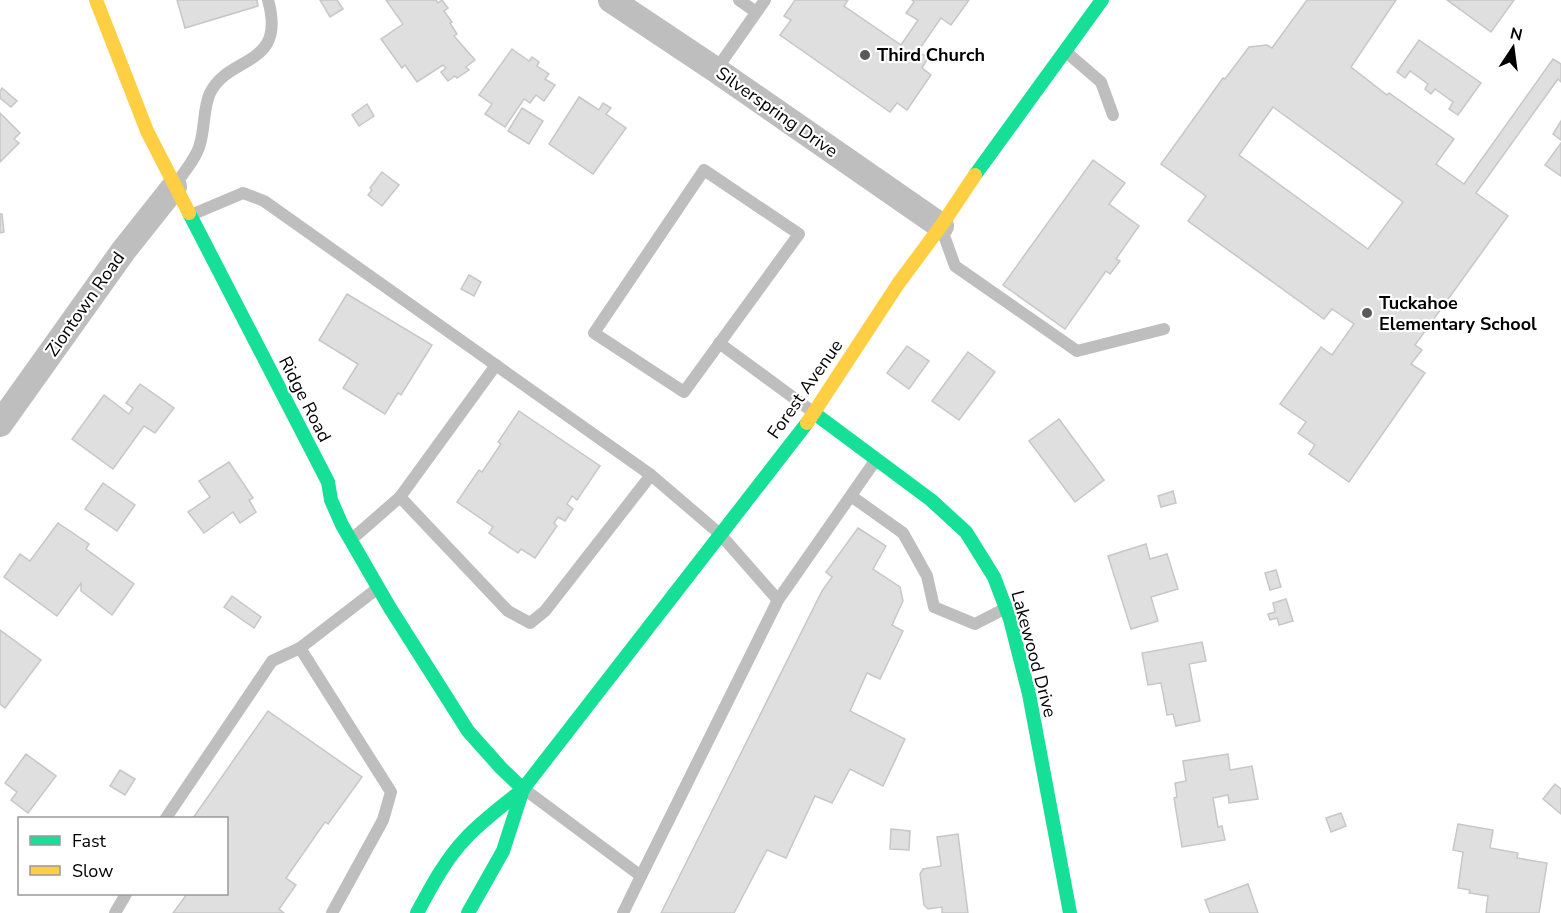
<svg xmlns="http://www.w3.org/2000/svg" width="1561" height="913" font-family="'Nunito Sans',sans-serif">
<style>
.building{fill:#dfdfdf;stroke:#c7c7c7;stroke-width:1.5;fill-rule:evenodd}
.lines{fill:none;stroke-linecap:round;stroke-linejoin:round}
.lane{stroke:#bebebe;stroke-width:12}
.street{stroke:#bebebe;stroke-width:26}
.fast{stroke:#16e098;stroke-width:14}
.slow{stroke:#ffcf43;stroke-width:14}
.poi-dot{fill:#595959;stroke:#fff;stroke-width:2}
.labels{text-anchor:middle;dominant-baseline:central;stroke-width:4.5;stroke-linejoin:round;paint-order:stroke}
.poi-label{font-size:18px;font-weight:bold;fill:#000;stroke:#fff;text-anchor:start}
.street-label{font-size:18px;fill:#000;stroke:#fff}
</style>
<rect width="100%" height="100%" fill="#fff"/>
<g class="building">
<polygon points="177,0 257,0 258,6 185,28"/>
<polygon points="320,0 337,0 343,9 330,17"/>
<polygon points="386,0 436,0 438,3 442,0 448,8 444,11 452,22 450,23 457,34 454,36 475,60 466,67 469,70 457,78 455,76 448,81 441,72 446,68 443,65 417,82 405,65 402,68 381,39 403,24"/>
<polygon points="795,0 848,0 844,6 901,45 918,20 906,13 914,2 912,0 969,0 951,25 941,18 918,51 928,58 922,68 931,75 907,110 897,103 890,112 780,35 791,20 784,16"/>
<path d="M1307 0H1396L1351 67 1387 95 1389 93 1454 139 1436 164 1464 184 1553 59 1561 64V82L1558 79 1476 193 1508 216 1415 345 1422 350 1411 364 1425 373 1349 482 1309 454 1315 445 1298 433 1306 422 1280 404 1321 347 1332 355 1354 324 1332 309 1324 319 1188 221 1206 196 1161 164 1223 78 1225 79 1249 47 1267 45 1272 48ZM1273 107 1403 202 1368 249 1239 155Z"/>
<polygon points="1447,0 1514,0 1491,32"/>
<polygon points="1419,40 1481,83 1458,115 1449,109 1453,102 1435,89 1431,94 1425,89 1428,84 1410,71 1405,78 1397,72"/>
<polygon points="512,49 529,61 532,57 539,62 537,66 549,74 545,79 555,85 544,101 536,95 530,103 524,99 505,127 485,114 492,104 479,95"/>
<polygon points="2,88 17,101 11,107 0,98 0,91"/>
<polygon points="579,97 599,110 603,103 611,108 606,114 626,128 593,174 549,144"/>
<polygon points="367,104 374,116 359,126 352,115"/>
<polygon points="522,108 543,121 529,144 508,131"/>
<polygon points="0,113 20,133 14,139 19,143 0,162"/>
<polygon points="1561,121 1561,140 1553,134"/>
<polygon points="1561,143 1561,176 1545,165"/>
<polygon points="1093,160 1125,183 1109,204 1139,226 1116,259 1120,261 1110,274 1106,271 1065,329 1003,285"/>
<polygon points="382,172 399,185 382,206 368,195 372,190 370,188"/>
<polygon points="0,214 2,214 4,232 0,233"/>
<polygon points="469,275 481,282 474,296 461,289"/>
<polygon points="347,294 432,345 401,395 398,393 385,414 343,388 358,364 319,340"/>
<polygon points="907,346 929,361 909,389 887,373"/>
<polygon points="968,352 995,372 959,420 932,401"/>
<polygon points="140,384 174,408 155,433 144,426 113,469 72,439 104,395 129,414 133,408 126,403"/>
<polygon points="519,411 600,466 577,500 572,496 567,504 573,509 565,521 558,517 554,523 557,526 535,558 521,549 518,553 489,533 493,527 457,502 479,470 482,472 501,444 498,442"/>
<polygon points="1059,419 1104,480 1075,502 1029,441"/>
<polygon points="229,462 253,498 249,500 256,512 240,523 233,512 204,533 188,512 210,497 199,481"/>
<polygon points="103,483 135,505 117,531 85,509"/>
<polygon points="1173,491 1176,503 1161,507 1158,496"/>
<polygon points="58,523 89,544 86,549 134,584 112,615 81,591 81,583 57,616 4,577 20,554 30,561"/>
<polygon points="858,528 886,546 873,569 900,587 903,601 892,625 903,631 880,679 867,673 850,711 905,739 883,786 850,769 832,803 815,796 786,858 767,850 734,913 661,913 822,591 832,577 826,572"/>
<polygon points="1146,544 1150,559 1167,554 1178,589 1151,597 1158,621 1131,629 1108,556"/>
<polygon points="1276,570 1281,587 1270,590 1265,573"/>
<polygon points="232,596 261,617 254,628 224,607"/>
<polygon points="1286,599 1293,621 1279,625 1277,618 1270,620 1268,614 1275,612 1273,603"/>
<polygon points="0,630 41,660 5,708 0,704"/>
<polygon points="1202,642 1206,661 1189,664 1200,721 1176,726 1173,714 1167,715 1161,683 1148,685 1142,653"/>
<polygon points="268,711 362,777 328,824 325,822 286,878 296,885 279,909 284,913 173,913 187,894 226,894 226,818 193,818"/>
<polygon points="26,754 56,776 28,813 11,800 17,792 5,783"/>
<polygon points="1228,754 1230,770 1252,766 1258,799 1229,803 1228,795 1213,798 1218,827 1222,826 1225,840 1182,847 1174,798 1177,797 1175,783 1186,781 1183,761"/>
<polygon points="120,770 135,779 125,795 110,786"/>
<polygon points="1555,784 1561,789 1561,814 1543,799"/>
<polygon points="1341,813 1346,826 1331,832 1326,818"/>
<polygon points="1458,824 1493,830 1490,848 1518,853 1517,858 1547,863 1539,913 1486,913 1488,896 1469,893 1470,890 1458,888 1463,852 1453,850"/>
<polygon points="891,829 910,831 909,850 890,849"/>
<polygon points="958,834 968,913 942,913 942,907 928,909 924,905 920,874 923,869 941,866 937,837"/>
<polygon points="1248,884 1258,913 1210,913 1205,900"/>
</g>
<g class="lines">
<g class="lane">
<polyline points="739,0 756,12"/>
<polyline points="1066,52 1101,82 1113,115"/>
<polyline points="716,70 765,0"/>
<polygon points="704,170 799,234 684,392 594,333"/>
<path d="M176 184C184 172 197 157 200 144 205 128 203 108 210 93 229 54 287 68 268 0"/>
<polyline points="191,215 243,193 264,201 651,475 720,534 778,600 641,876"/>
<polyline points="942,230 955,266 1077,351 1164,329"/>
<polyline points="719,343 813,412"/>
<polyline points="851,496 903,533 927,576 934,607 975,624 1006,608"/>
<polyline points="400,497 508,611 530,623 545,611 651,475"/>
<polyline points="352,539 400,497 496,365"/>
<polyline points="778,600 875,461"/>
<polyline points="524,789 641,876 623,913"/>
<polyline points="166,818 272,661 300,648"/>
<polyline points="115,913 126,894"/>
<polyline points="332,913 383,820 391,792 300,648 378,588"/>
</g>
<g class="street">
<polyline points="611,0 716,70 941,226"/>
<polyline points="0,424 124,250 174,187"/>
</g>
<g class="fast">
<polyline points="975,175 1102,0"/>
<polyline points="189,213 328,482 331,500 342,525 390,608 468,731 501,768 523,789"/>
<polyline points="814,413 931,500 966,532 994,577 1010,619 1029,694 1070,913"/>
<path d="M417 913C431 887 445 860 466 838 483 820 504 805 523 789L807 423"/>
<polyline points="468,913 503,851 523,789"/>
</g>
<g class="slow">
<polyline points="96,0 147,131 189,213"/>
<polyline points="807,423 898,284 941,226 975,175"/>
</g>
</g>
<g class="poi-dot">
<circle cx="865" cy="55" r="6"/>
<circle cx="1367" cy="313" r="6"/>
</g>
<g class="labels">
<g class="poi-label">
<text x="877" y="55">Third Church</text>
<text x="1379" y="303">Tuckahoe<tspan x="1379" dy="21">Elementary School</tspan></text>
</g>
<g class="street-label">
<text transform="translate(777 112) rotate(35)">Silverspring Drive</text>
<text transform="translate(85 304) rotate(-55)">Ziontown Road</text>
<text transform="translate(805 389) rotate(-55)">Forest Avenue</text>
<text transform="translate(305 399) rotate(63)">Ridge Road</text>
<text transform="translate(1034 654) rotate(75)">Lakewood Drive</text>
</g>
</g>
<rect x="18" y="817" width="210" height="78" fill="#ffffff" stroke="#999999" stroke-width="1.5"/>
<rect x="30" y="836" width="30" height="9" fill="#16e098" stroke="#999999" stroke-width="1.5"/>
<text x="72" y="847" font-size="18" fill="#000000">Fast</text>
<rect x="30" y="866" width="30" height="9" fill="#ffcf43" stroke="#999999" stroke-width="1.5"/>
<text x="72" y="877" font-size="18" fill="#000000">Slow</text>
<g transform="translate(1513 48) rotate(13)" stroke="#ffffff" stroke-width="4.5" paint-order="stroke">
<path d="M0-4.5L10 22L0 15L-10 22Z" fill="#000000"/>
<text y="-9" font-size="16" font-weight="bold" text-anchor="middle" fill="#000000">N</text>
</g>
</svg>
